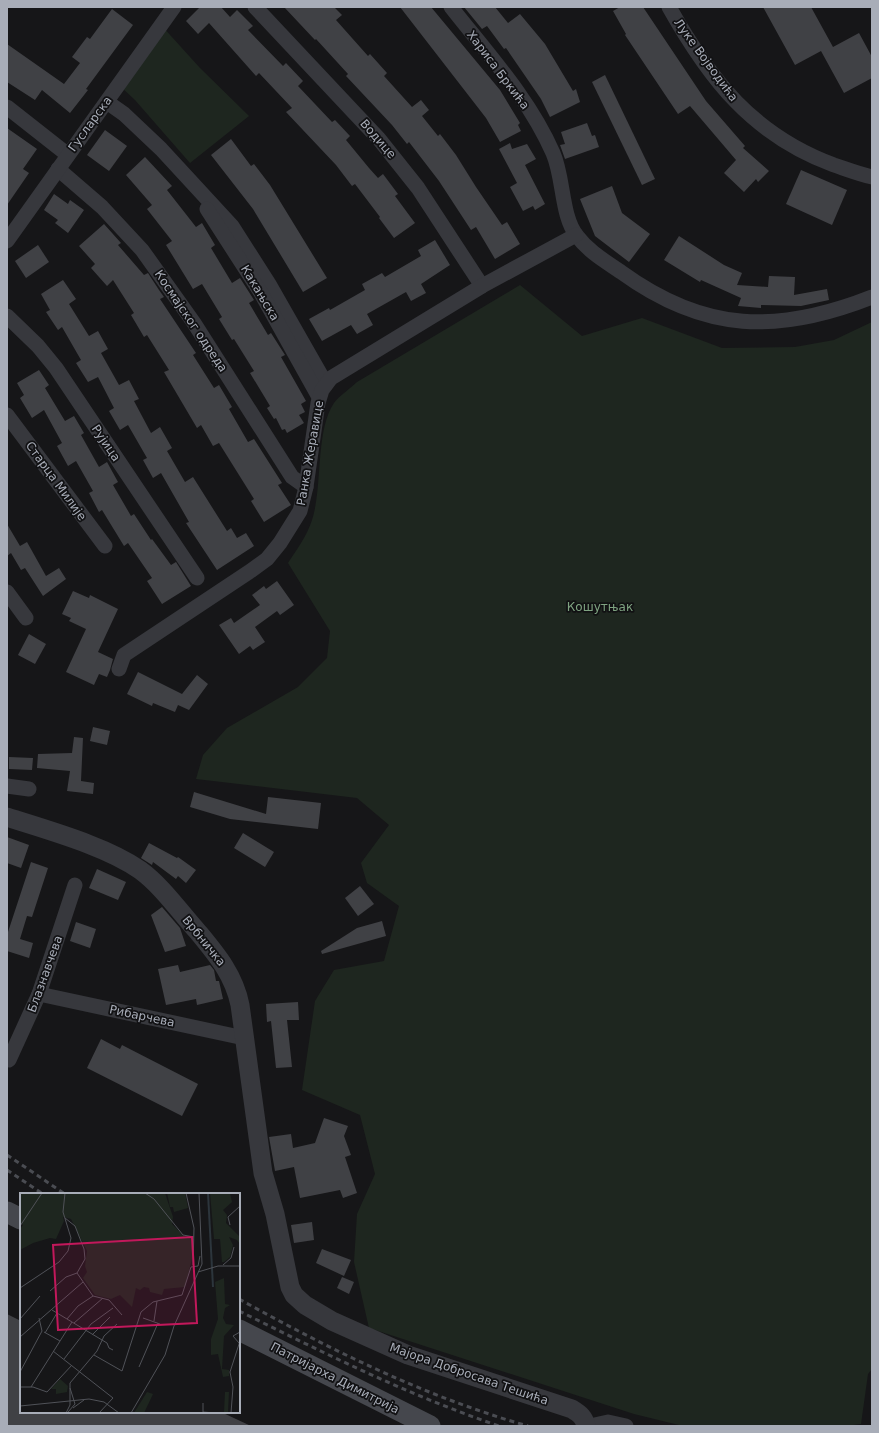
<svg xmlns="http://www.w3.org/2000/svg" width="879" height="1433" font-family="'DejaVu Sans',sans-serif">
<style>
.green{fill:#1e261f}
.building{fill:#404145}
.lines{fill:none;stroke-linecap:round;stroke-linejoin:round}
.minor{stroke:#37383d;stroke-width:15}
.tertiary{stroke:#37383d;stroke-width:19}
.secondary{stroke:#45474d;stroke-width:21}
.rail{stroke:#4a4c52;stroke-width:3;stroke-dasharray:5 4;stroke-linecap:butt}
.labels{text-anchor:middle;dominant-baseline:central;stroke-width:3.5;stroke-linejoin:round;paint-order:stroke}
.street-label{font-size:12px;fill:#a8adb8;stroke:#111113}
.park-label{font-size:12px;fill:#7fa381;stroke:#111113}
.inset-river{fill:none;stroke:#2c353c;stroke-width:2}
.inset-road{fill:none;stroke:#505258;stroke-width:1}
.view{fill:#c2185b;fill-opacity:0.15;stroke:#c2185b;stroke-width:2}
.inset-edge{fill:none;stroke:#a8adb8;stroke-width:2}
</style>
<rect width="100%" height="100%" fill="#161618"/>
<g class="green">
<polygon points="161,25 200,68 249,116 190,163 135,100 119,85"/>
<path d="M520 285 582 336 642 318 722 348 795 347 834 340 872 322V1369L868 1374 861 1424 846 1426H683L634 1414 369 1328 354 1262 357 1214 375 1174 360 1115 302 1090 315 1001 334 970 384 961 399 906 367 883 361 863 389 825 357 798 196 779 203 755 227 728 298 687 327 658 330 631 288 563C297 549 307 536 312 520 323 487 315 431 334 403 340 395 350 389 357 382Z"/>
</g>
<g class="building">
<polygon points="200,7 221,7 230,17 237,10 253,26 248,30 283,66 286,63 303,81 298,86 332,122 335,120 350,136 346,140 369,168 378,178 383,174 398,194 395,196 415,223 394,238 379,218 380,217 355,184 352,186 336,165 286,112 292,108 259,73 256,76 209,23 198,34 186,21"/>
<polygon points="284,7 334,7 342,15 336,20 368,56 370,54 387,73 384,76 412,107 421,100 429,110 422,116 438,136 440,134 456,155 476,187 502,225 507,222 520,244 495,259 476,227 471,230 439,181 409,142 407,144 392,125 346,76 348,74 316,39 315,40"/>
<polygon points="400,7 431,7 500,90 520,123 518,125 521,131 500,142 486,118"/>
<polygon points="464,7 495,7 508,23 520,14 545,44 573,91 576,89 580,102 550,117 541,99 506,48 504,49 487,26 482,29"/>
<polygon points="620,7 643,7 706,101 745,146 743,148 769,171 758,182 756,179 744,192 724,173 736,160 690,106 678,114 625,35 626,34 613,11"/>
<polygon points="763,7 811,7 833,47 859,33 872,57 872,78 844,93 821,51 795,65"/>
<polygon points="112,9 133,25 86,89 88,90 70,113 42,90 35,100 7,82 7,44 64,84 80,63 72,57 87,37 90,39"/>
<polygon points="605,75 655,179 642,185 592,82"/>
<polygon points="587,123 592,136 595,135 599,147 565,159 560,145 565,144 561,132"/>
<polygon points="7,128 37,149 23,169 29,173 7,205"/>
<polygon points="105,130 127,146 109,171 87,155"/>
<polygon points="231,139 251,166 254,164 270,185 327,278 303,292 253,209 211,155"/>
<polygon points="510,143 512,149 527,144 536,159 525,165 545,204 535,210 533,206 523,211 510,187 517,183 499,149"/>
<polygon points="145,157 172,186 167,190 196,227 202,223 215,245 211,248 232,283 240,278 254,300 249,303 268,335 271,333 285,355 281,357 306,401 301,404 305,412 299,415 304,423 287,433 285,429 282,430 276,418 274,419 267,408 270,406 250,373 254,371 234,339 232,340 219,319 222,317 202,284 193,289 166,245 172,241 147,209 152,205 126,175"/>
<polygon points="801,170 847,190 832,225 786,204"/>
<polygon points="612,186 622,213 650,234 629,262 595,236 580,199"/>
<polygon points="54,194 68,204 70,200 84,210 68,233 55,223 58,220 44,210"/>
<polygon points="104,224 121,243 118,245 144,275 148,273 159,290 164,297 160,299 196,353 193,355 214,388 219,385 232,407 229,409 248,442 254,439 282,483 278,485 291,505 264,522 251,501 254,499 219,443 213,446 201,425 197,428 164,372 169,370 147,335 144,337 131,315 134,313 113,280 107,286 91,268 95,264 79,246"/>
<polygon points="679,236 724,265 742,273 737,285 768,287 769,276 795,277 794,295 827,289 829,300 801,306 761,305 761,308 738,306 741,298 701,280 700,282 664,260"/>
<polygon points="435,240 450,265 421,284 426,293 411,301 406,292 367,314 373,325 357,334 351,325 322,341 309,319 329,308 330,310 365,290 362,284 382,273 385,277 421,256 418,250"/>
<polygon points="38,245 49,262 26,278 15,261"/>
<polygon points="63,280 76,299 69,304 89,336 98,331 108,349 101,353 119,385 129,380 139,399 134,401 151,433 160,427 172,448 167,451 185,482 193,477 227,531 231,528 237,538 246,533 254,546 217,570 186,523 189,522 161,473 153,478 143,460 147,458 128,425 120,430 109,411 114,408 98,377 88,382 76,363 81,360 62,327 58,330 46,312 50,310 41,294"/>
<polygon points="39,370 49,385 45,388 65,421 74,416 84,433 81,435 99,467 107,462 118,482 113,485 131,516 134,514 151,540 152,539 171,565 176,562 191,586 162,604 147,581 152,578 128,543 124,546 102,510 99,512 89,493 93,491 76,461 68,466 57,446 62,443 44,410 32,418 20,398 24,395 17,383"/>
<polygon points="7,524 20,546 27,542 46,576 59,568 66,579 43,596 25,568 21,570 11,553 7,556"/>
<polygon points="277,581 294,605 280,615 277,611 255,627 265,642 253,650 250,646 239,654 219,625 231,618 234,623 260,605 252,595 264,586 266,589"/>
<polygon points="73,591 89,598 90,595 118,609 98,652 113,659 110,670 107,677 99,674 94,685 66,672 86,629 69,621 71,618 62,614"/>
<polygon points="29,634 46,644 35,664 18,655"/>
<polygon points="138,672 182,694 197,675 208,684 189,710 178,705 175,712 153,703 152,706 127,694"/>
<polygon points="93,727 110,731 107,745 90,741"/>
<polygon points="74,737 83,738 81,781 94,783 93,794 67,791 70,771 37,768 38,754 72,753"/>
<polygon points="9,757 33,758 32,770 9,769"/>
<polygon points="194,792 266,814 268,797 321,803 318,829 230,819 190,807"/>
<polygon points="243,833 274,852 265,867 234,848"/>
<polygon points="7,837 29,845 21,868 7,863"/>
<polygon points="149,843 177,858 178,857 196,870 186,883 178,876 176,879 153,862 152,865 141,858"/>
<polygon points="31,862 48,868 32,917 27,916 20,939 33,943 29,958 7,951 7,935"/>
<polygon points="97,869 126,882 118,900 89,888"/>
<polygon points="360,886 374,904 358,916 345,898"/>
<polygon points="162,907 180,928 186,946 165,952 151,915"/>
<polygon points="382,921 386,936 322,954 321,951 357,928"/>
<polygon points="76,922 96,929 90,948 70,941"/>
<polygon points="178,965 180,972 210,965 214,970 216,981 219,981 223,999 197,1005 196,999 166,1005 158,969"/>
<polygon points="298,1002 299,1020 287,1020 292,1067 276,1068 271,1021 267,1022 266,1004"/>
<polygon points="101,1039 120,1049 122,1045 198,1084 182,1116 87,1068"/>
<polygon points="324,1118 348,1126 344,1136 351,1155 345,1157 357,1193 343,1198 340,1190 300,1198 294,1167 275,1171 269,1137 291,1134 293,1148 315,1143"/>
<polygon points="312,1222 314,1240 294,1243 291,1225"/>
<polygon points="322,1249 351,1260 344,1276 316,1263"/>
<polygon points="342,1277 354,1282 349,1294 337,1288"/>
<polygon points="7,1314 21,1321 21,1412 221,1412 251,1426 7,1426"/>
</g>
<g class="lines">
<g class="minor">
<polyline points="255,7 379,139 418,188 482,286"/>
<path d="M451 7C487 53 529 98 553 153 564 178 561 216 577 236 589 252 605 261 621 272 705 333 778 334 872 297"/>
<path d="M669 7C710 80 753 135 834 165 846 169 859 174 872 177"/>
<polyline points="107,102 124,114 161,149 232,226 269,284 326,384"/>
<polyline points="7,107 68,155"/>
<polyline points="58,169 102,207 142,250 194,323 292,477 306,487"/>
<polyline points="207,209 261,293 319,397"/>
<polyline points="7,241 174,7"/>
<polyline points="7,316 38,346 56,368 197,578"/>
<polyline points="7,415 105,546"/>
<polyline points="7,592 26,618"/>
<polyline points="119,669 124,655 249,572 267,559 280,543 300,511 306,487 318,403 322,390 331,378 482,286 576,235"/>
<polyline points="7,786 29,789"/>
<polyline points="39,994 244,1038"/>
<polyline points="9,1060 39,994 75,885"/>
<polyline points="590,1426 608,1422 626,1426"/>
</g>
<path class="tertiary" d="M7 817C47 830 106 846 140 870 162 886 180 912 198 932 217 955 234 975 240 1005L263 1173 275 1214 290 1287 294 1295 305 1305 332 1321 408 1355 572 1409C580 1414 584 1417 586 1426"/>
<g class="secondary">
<polyline points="7,1212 21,1219"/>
<polyline points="239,1330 430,1426"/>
</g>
<g class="rail">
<polyline points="7,1155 65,1194"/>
<polyline points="7,1170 43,1194"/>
<path d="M239 1299C331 1350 426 1397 528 1426"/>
<path d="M239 1311C324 1353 408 1395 499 1426"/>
</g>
</g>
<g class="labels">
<g class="street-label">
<text transform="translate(706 60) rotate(54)">Луке Војводића</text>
<text transform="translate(498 70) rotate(53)">Хариса Бркића</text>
<text transform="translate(90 124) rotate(-54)">Гусларска</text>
<text transform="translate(378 139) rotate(49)">Водице</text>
<text transform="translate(260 293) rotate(59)">Какањска</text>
<text transform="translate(191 321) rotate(56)">Космајског одреда</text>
<text transform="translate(106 443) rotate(56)">Рујица</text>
<text transform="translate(310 453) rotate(-80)">Ранка Жеравице</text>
<text transform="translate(56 481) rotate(54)">Старца Милије</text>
<text transform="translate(204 941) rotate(51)">Врбничка</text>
<text transform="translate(45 974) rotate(-70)">Блазнавчева</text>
<text transform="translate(142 1016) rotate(12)">Рибарчева</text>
<text transform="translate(469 1374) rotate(19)">Мајора Добросава Тешића</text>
<text transform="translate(335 1378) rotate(27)">Патријарха Димитрија</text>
</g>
<g class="park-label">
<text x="600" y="607">Кошутњак</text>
</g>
</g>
<g transform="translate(20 1193)">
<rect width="220" height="220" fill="#161618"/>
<path d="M0 0H145L153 24 152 31 165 44 171 46 173 62 165 94 144 96 142 102 130 99 129 95 124 94 120 97 116 95 112 114 100 102 91 106 75 102 63 85 67 79 65 73 67 58 51 26 43 24 44 28 36 46 30 45 13 50 0 57V36L3 32 0 30ZM147 0H165L168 15 154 19 153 14H150ZM190 0H210L212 9 203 17 207 22 206 30 220 44V51L217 47 209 44 213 52 210 64 204 69H202L200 46H194ZM204 85 205 111 210 112 205 115 203 125 206 131 214 132 204 143 202 176 209 177V183L203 184 198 161 191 162V146L198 126 195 89ZM40 186 48 193 47 199 36 201V196H31ZM127 199 133 201 124 220H114ZM205 199H209L208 219H204Z" fill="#1e261f"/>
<path class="inset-river" d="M188 0 193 94"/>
<path class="inset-road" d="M125 0 134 6 163 42 174 44M166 0 174 35 173 72M210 32 208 24 220 13M0 33 22 0M203 72 211 65 214 54M178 79 198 73H220M57 80 73 103 89 107 102 122M0 95 39 69 48 58 51 45 43 19 45 0M30 98 46 84 57 80 65 66 64 56 55 33 45 25M32 117 87 150 89 155 93 157M123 125 140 131M0 126 20 103M47 126 58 113 73 103M134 128 137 108M54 130 83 105M24 139 40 148M25 140 37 120M72 142 90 124M0 144 63 89M219 150 213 143 220 139M33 158 93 205 79 220M74 162 102 178 121 119 133 109 162 102 171 74 178 73 180 63M44 166 71 131 93 115M119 174 138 130M0 179 22 138 19 125M0 194H13L27 199 52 172M11 194 52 129M183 210V219L195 220M0 213 69 206 84 209 99 220M53 215 64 207M48 219 55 211 50 195M46 220 50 212V190L77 158 84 143 97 131M111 220 145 162 154 133 182 71 179 0M211 220 213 194 210 179 220 148"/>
<path class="view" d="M172 44 177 130 38 137 33 52Z"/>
<rect width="220" height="220" class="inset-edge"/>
</g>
<rect width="879" height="1433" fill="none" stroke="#a8adb8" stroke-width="16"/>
</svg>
